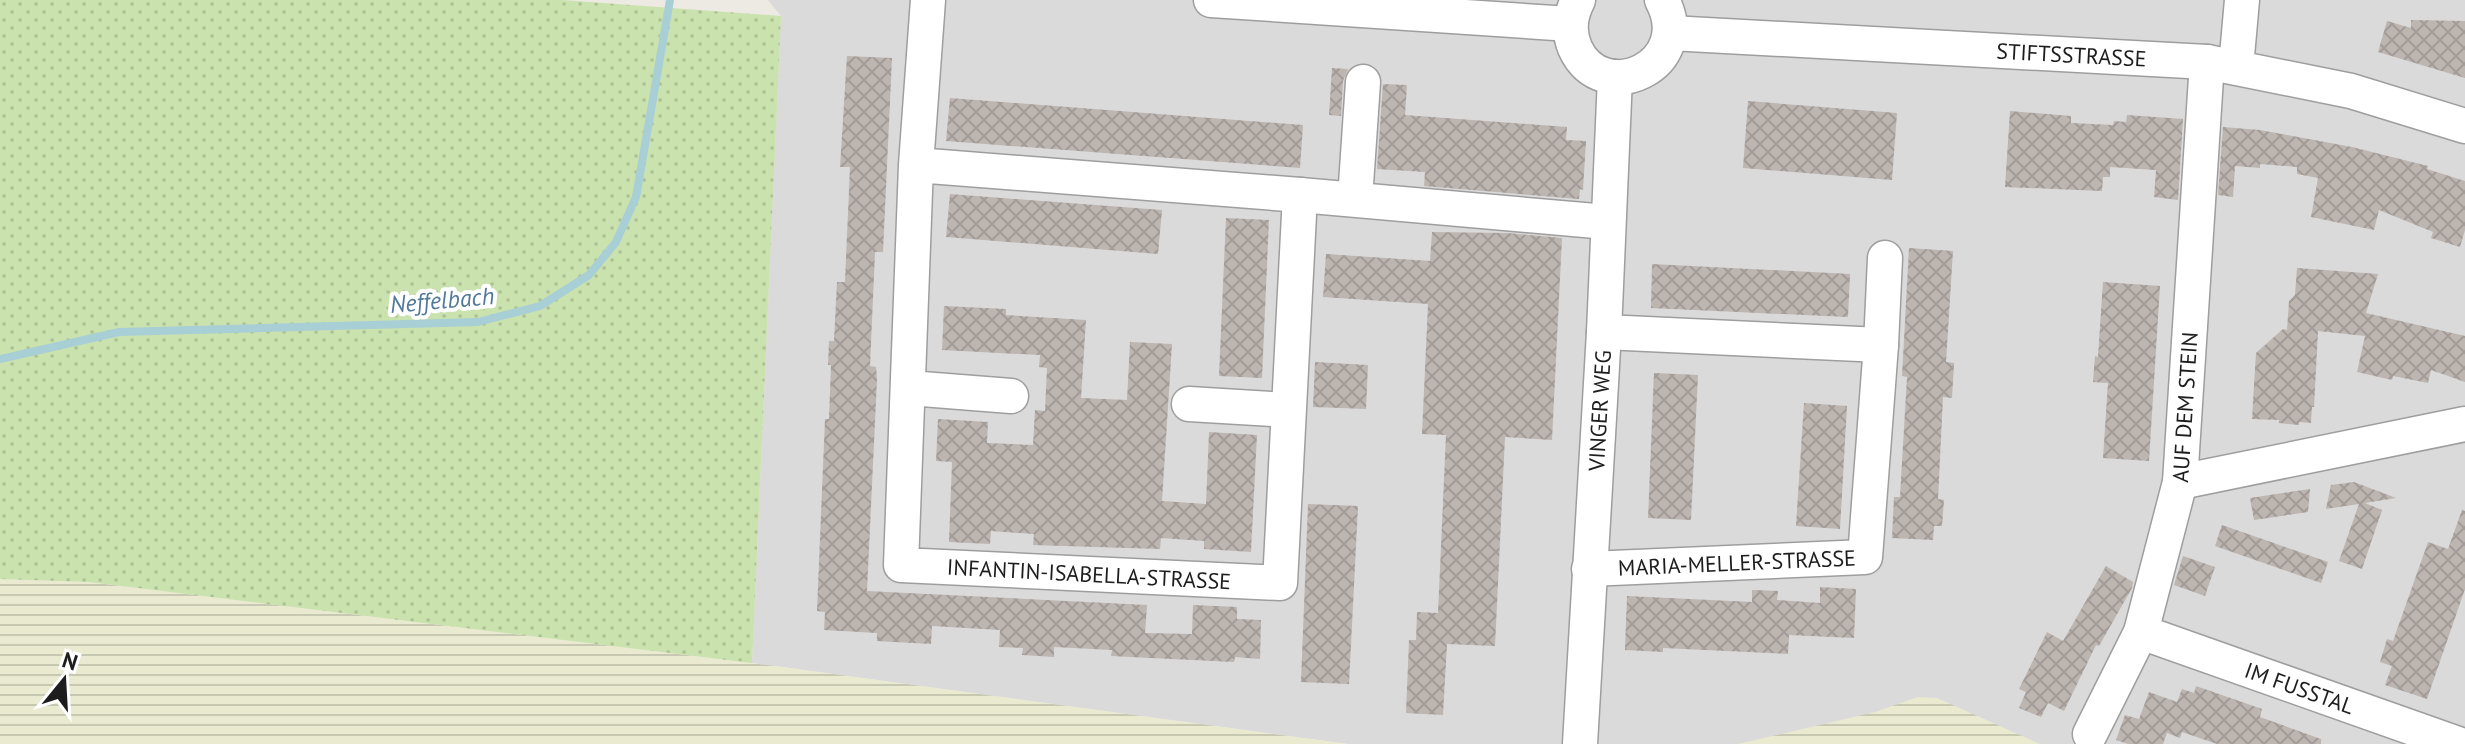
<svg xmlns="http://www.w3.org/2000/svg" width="2465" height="744" font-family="'PT Sans',sans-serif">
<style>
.residential{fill:#dbdada}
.farmland{fill:url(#farmland-rules)}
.grass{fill:url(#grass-dots)}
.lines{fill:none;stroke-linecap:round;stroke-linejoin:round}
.stream{stroke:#a8ced6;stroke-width:8}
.building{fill:url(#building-cross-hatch)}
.minor-casing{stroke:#9e9e9e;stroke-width:37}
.minor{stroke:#fff;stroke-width:34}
.labels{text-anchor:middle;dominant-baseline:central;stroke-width:8;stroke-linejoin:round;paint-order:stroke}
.street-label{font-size:22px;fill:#1d1d1d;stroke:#fff}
.water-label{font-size:24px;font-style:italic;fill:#50799b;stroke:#fff}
</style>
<defs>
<pattern id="farmland-rules" width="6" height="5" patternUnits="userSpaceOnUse" patternTransform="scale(2)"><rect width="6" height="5" fill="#e9ead0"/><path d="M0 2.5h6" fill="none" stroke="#c7c8b2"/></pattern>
<pattern id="grass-dots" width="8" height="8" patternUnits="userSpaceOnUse" patternTransform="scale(2)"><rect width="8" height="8" fill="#cae2ae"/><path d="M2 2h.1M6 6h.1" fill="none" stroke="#adc195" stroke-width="1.8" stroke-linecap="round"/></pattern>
<pattern id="building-cross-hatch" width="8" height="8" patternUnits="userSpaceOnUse" patternTransform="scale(2)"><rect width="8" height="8" fill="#bdb5b0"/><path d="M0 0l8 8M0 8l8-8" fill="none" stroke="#a29b97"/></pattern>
</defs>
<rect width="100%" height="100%" fill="#ede9e3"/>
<polygon class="residential" points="768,0 2465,0 2465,744 1348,744 752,663 781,16"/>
<g class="farmland">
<polygon points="0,579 89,582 752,663 1348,744 0,744"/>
<polygon points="1918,697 1937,698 2040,744 1738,744 1875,712"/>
</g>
<polygon class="grass" points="0,0 562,0 781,16 752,663 89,582 0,579"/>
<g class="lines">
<polyline class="stream" points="0,359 119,332 478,322 540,306 589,275 616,242 636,197 670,0"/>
</g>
<g class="building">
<polygon points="2411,20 2465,21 2465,78 2378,52 2387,21 2411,28"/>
<polygon points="847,56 892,58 883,252 875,252 870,366 876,367 877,379 867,591 1147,605 1145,633 1192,634 1193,605 1237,607 1237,619 1261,620 1260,659 1235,657 1234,662 1151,658 1111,656 1112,650 1054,647 1054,657 1022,655 1023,648 999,647 1000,630 932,626 931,644 877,641 877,633 824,630 825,612 817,611 825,419 829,419 831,365 828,365 829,341 834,341 837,282 845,282 850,167 840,167"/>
<polygon points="1332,68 1348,69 1343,81 1341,116 1329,115"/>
<polygon points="1383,84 1407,85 1405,115 1567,127 1566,140 1586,141 1583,190 1580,189 1579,199 1424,186 1425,172 1377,169"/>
<polygon points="950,98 1303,125 1300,168 946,141"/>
<polygon points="1748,101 1897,113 1892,180 1743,168"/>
<polygon points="2010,111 2071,116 2071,123 2113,125 2114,121 2126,122 2127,115 2183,119 2178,200 2154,197 2156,170 2110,167 2110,177 2103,177 2102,191 2005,187"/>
<polygon points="2223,127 2260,130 2352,147 2428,166 2427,169 2465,181 2465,230 2460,247 2431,238 2433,232 2379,210 2374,230 2311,217 2318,178 2297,174 2297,167 2260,164 2260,168 2235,166 2233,197 2218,195"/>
<polygon points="950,194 1162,210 1158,254 946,237"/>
<polygon points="1226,218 1269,220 1262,378 1219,376"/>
<polygon points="1432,232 1507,233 1562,238 1552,440 1505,437 1495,646 1447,644 1443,715 1406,713 1409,640 1416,640 1417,612 1438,613 1446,435 1422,434 1428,304 1323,297 1326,254 1430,261"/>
<polygon points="1909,248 1953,251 1946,362 1954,363 1952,398 1943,397 1938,499 1944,500 1942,526 1934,526 1933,540 1892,538 1894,497 1900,497 1907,377 1902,376"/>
<polygon points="1652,264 1850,274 1848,317 1651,308"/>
<polygon points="2297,268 2378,274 2366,313 2465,336 2465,382 2431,370 2428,383 2393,376 2392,380 2357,372 2365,336 2318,331 2314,407 2312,407 2311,423 2299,422 2299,425 2279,423 2279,420 2252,419 2256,353 2283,329 2287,330 2289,301 2295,295"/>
<polygon points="2103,282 2160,286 2149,461 2103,458 2108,383 2093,382 2095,356 2098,357"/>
<polygon points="944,306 1006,309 1006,315 1086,320 1081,398 1127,400 1130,342 1172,344 1162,501 1206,504 1209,432 1257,435 1251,552 1204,549 1204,541 1161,538 1160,549 1033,545 1034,534 991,531 990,544 949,542 952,462 936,461 938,419 988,422 987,443 1033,445 1035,410 1045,411 1047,368 1039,367 1040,355 942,350"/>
<polygon points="1315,362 1368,365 1366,409 1313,407"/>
<polygon points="1654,373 1698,375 1691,520 1648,518"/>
<polygon points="1804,403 1847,406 1840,529 1796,526"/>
<polygon points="2354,482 2396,498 2365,503 2382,510 2362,569 2339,561 2359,504 2326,509 2331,485"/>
<polygon points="2310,489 2308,512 2254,520 2250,498"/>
<polygon points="1308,504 1358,506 1349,684 1301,682"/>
<polygon points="2462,510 2465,511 2465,589 2427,699 2385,685 2392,666 2380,662 2387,639 2393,641 2428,542 2448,549"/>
<polygon points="2222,525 2328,562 2321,583 2215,546"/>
<polygon points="2183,556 2215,567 2205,596 2174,585"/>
<polygon points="2106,566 2133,582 2132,588 2099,646 2096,645 2064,711 2048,703 2041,717 2019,708 2026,692 2019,689 2047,632 2063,641"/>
<polygon points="1820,587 1856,589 1854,638 1789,635 1788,654 1663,648 1663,652 1625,650 1627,596 1752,602 1752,590 1778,591 1777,600 1820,603"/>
<polygon points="2196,686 2262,709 2260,717 2321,739 2321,744 2217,744 2182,732 2180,738 2167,733 2163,744 2128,744 2116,740 2125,715 2139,719 2149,692 2177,702 2182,689 2194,693"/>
</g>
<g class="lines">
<defs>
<g id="minor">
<polyline points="1211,0 1570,24"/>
<path d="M1578 0C1570 16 1568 31 1575 48 1603 109 1697 65 1662 0"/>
<path id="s1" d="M1670 33 2207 62 2351 91 2465 126"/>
<polyline points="2236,67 2242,0"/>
<polyline points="916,165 1300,195 1280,583 901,565 916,165 928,0"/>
<polyline points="1300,195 1607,222"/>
<polyline points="1355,199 1363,82"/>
<polyline points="1604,332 1881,345 1885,258"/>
<polyline points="909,388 1011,396"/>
<polyline points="1189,404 1287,410"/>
<polyline points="2180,482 2465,424"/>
<path id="s2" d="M1589 569 1865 557 1881 345"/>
<path id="s3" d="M2141 632 2458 744"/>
<path id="s4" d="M2090 734 2141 632 2180 482 2207 62"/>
<path id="s5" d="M1580 744 1604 332 1615 77"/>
</g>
</defs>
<use href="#minor" class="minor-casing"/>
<use href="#minor" class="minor"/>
</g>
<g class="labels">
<g class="street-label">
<text stroke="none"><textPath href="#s1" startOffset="402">STIFTSSTRASSE</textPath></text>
<text stroke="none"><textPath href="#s4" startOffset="344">AUF DEM STEIN</textPath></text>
<text stroke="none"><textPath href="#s5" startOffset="334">VINGER WEG</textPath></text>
<text stroke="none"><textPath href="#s2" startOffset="148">MARIA-MELLER-STRASSE</textPath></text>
<text transform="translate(1089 574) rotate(3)">INFANTIN-ISABELLA-STRASSE</text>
<text stroke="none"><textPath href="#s3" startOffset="168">IM FUSSTAL</textPath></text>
</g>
<g class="water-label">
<text transform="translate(442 300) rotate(-5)">Neffelbach</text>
</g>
</g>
<g transform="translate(64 680) rotate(18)" stroke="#ffffff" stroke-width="6" paint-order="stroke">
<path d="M0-6L14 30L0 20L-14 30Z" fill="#1d1d1d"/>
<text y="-12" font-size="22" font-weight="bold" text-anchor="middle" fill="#1d1d1d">N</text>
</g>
</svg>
